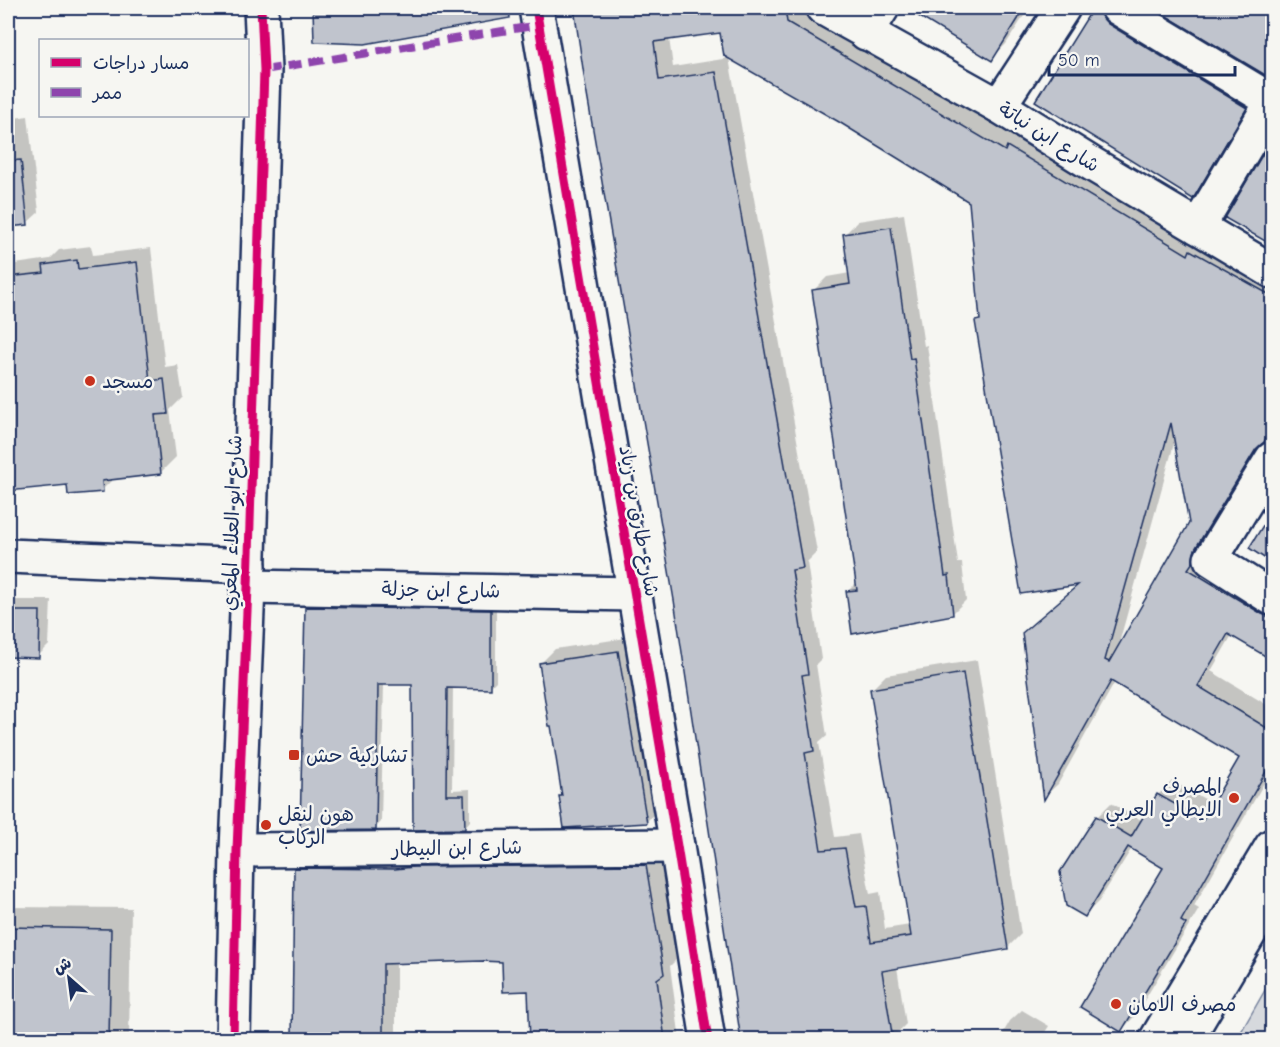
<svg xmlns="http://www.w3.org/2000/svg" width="1280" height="1047" font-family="'Comic Neue','Playpen Sans Arabic',sans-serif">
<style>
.green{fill:#d6d9dd;stroke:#78849e;stroke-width:1.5}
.shadow{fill:#0003;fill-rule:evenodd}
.building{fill:#c0c4cd;stroke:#1b2f5e;stroke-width:1.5;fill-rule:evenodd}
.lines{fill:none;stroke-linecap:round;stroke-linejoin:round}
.minor-casing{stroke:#1b2f5e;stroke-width:38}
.major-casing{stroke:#1b2f5e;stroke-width:38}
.minor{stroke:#f6f6f2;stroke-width:33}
.major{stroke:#f6f6f2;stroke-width:33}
.quiet{stroke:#8e44ad;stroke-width:8;stroke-dasharray:15 8;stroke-linecap:butt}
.cycleway-casing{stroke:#f6f6f2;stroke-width:13}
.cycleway{stroke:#d6006c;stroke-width:9}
.poi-dot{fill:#c8321e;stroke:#f6f6f2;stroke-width:2}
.labels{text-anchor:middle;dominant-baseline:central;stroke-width:5;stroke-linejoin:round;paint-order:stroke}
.street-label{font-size:20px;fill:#1b2f5e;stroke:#f6f6f2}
.poi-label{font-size:20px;fill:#1b2f5e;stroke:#f6f6f2;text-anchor:start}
</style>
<rect width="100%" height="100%" fill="#f6f6f2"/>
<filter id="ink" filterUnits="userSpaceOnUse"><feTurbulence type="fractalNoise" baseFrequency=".0167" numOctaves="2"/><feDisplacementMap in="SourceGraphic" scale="12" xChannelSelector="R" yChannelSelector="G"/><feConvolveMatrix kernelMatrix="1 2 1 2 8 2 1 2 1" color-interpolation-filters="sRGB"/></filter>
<g filter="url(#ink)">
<polygon class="green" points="1272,978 1272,1039 1237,1039"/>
<g class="shadow">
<polygon points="315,8 506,8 495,19 316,41"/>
<path d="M576 8H801L1018 137 1272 274V431L1209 534 1272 598V658L1232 635 1211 671 1272 708V769L1194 906 1199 909 1135 1016 1121 1030 1165 868 1132 848 1099 901 1085 915 1097 817 1111 803 1143 821 1158 795 1172 781 1214 804 1241 757 1115 682 1058 784 1045 796 1023 634 1080 583 977 321 981 317 971 201 721 31 669 38 673 67 729 58 817 552 807 562 821 659 816 664 827 736 819 743 835 837 859 834 870 894 880 892 885 929 910 925 872 689 886 675 977 660 1021 934 1007 948 897 967 906 1024 892 1038 675 600 588 89ZM1175 440 1191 523 1118 647Z"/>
<polygon points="908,8 1029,8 1006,44 991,59"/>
<polygon points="1094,8 1098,8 1096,15 1099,16 1101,8 1122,8 1261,92 1207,183 1192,197 1037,101"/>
<polygon points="1156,8 1272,8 1272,78"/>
<polygon points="28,116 39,212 27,223 8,226 8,119"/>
<polygon points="1272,141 1272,244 1227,217"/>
<polygon points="904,214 924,346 927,345 958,563 962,563 966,600 952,614 847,592 857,582 814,290 827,277 850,273 844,235 858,221"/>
<polygon points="91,246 93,255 151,248 165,367 178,365 183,397 170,410 176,457 161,472 114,478 102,490 69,483 9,490 8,474 8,265 50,259 59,250"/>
<polygon points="1272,514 1272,561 1251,547"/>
<polygon points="8,600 51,600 49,645 38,656 8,656"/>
<polygon points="312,601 496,605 496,681 490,687 453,687 452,790 470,789 470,821 464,828 415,828 413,683 384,683 381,822 375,828 306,607"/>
<polygon points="632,637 661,807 646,822 561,796 563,794 540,664 555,649"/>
<polygon points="659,852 677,959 670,966 680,1040 582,1040 529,989 503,960 396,962 396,1037 393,1040 293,1040 295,869 309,855"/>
<polygon points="8,907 131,908 129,1040 8,1040"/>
<polygon points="1022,1010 1049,1026 1040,1040 999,1040 1010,1021"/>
</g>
<g class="building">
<polygon points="313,8 509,8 510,18 365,44 314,42"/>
<path d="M574 8H785L787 22 1005 151 1007 146 1188 255 1190 250 1272 296V427L1264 442 1256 449 1195 549 1193 562 1188 569 1262 614 1272 618V660L1228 634 1198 686 1272 731V761L1181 921 1186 924 1121 1032 1080 1007 1163 868 1128 847 1085 917 1066 906 1060 872 1096 816 1131 837 1157 794 1203 820 1239 758 1111 681 1044 800 1022 633 1078 585 1021 594 975 321 980 320 969 202 839 122 724 56 720 33 654 42 659 80 716 72 803 568 792 570 808 674 802 675 814 751 805 753 821 850 845 848 856 907 866 906 871 942 911 936 870 689 963 673 1008 949 882 971 893 1040H741L674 600 586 89ZM1171 423 1189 523 1109 662 1105 660Z"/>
<polygon points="905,8 1025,8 992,61"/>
<polygon points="1093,8 1099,8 1101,16 1108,24 1247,108 1193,199 1035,101"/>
<polygon points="1153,8 1272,8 1272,79"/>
<polygon points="1272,138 1272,245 1225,218"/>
<polygon points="21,160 28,225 8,227 8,161"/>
<polygon points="891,227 910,359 914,358 945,576 949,575 953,615 852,634 846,591 857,590 812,290 850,284 843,234"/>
<polygon points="77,260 78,269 137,262 150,381 164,379 168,414 155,415 161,474 102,481 103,492 68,495 67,485 8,491 8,277 44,273 43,265"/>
<polygon points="1272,511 1272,563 1249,548"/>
<polygon points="305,607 491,610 491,689 447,688 446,795 464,795 465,829 413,830 412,685 378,685 376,830 300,831"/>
<polygon points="8,611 40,611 39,658 8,657"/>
<polygon points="618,651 647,823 564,828 559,796 562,796 551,726 549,726 539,663"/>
<polygon points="646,865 664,974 657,979 665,1040 530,1040 528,991 503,992 502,962 482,961 383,964 383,1040 292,1040 294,868 395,869 414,867"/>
<polygon points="8,927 111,929 109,1040 8,1040"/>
</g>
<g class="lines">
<defs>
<g id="minor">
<polyline points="536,8 677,846 708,1040"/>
<polyline points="823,8 999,106 1092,164 1272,271"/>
<polyline points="1118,8 1272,101"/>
<polyline points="866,33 882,8"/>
<polyline points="999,106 1063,8"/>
<polyline points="1198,227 1272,102"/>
<polyline points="1272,459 1211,559 1272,598"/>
<polyline points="8,556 249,566"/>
<polyline points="248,587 633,594"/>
<polyline points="237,850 677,846"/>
<polyline points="233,1040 237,850 248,587 264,70 261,8"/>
</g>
<g id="major">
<polyline points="1156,1040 1272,846"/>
<polyline points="1186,1040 1272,895"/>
</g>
</defs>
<use href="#minor" class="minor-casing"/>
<use href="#major" class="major-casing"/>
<use href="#minor" class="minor"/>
<use href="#major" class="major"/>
<polyline class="quiet" points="264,70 539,25"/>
<defs>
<g id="cycleway">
<polyline points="536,8 677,846 708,1040"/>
<polyline points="233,1040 237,850 248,587 264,70 261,8"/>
</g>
</defs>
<use href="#cycleway" class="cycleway-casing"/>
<use href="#cycleway" class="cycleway"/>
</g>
</g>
<g class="poi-dot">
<circle cx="90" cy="381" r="6"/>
<rect x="288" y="749" width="12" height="12" rx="3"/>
<circle cx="1234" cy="798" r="6"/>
<circle cx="266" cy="825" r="6"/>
<circle cx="1116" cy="1004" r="6"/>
</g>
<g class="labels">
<g class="street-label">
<text transform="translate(1049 137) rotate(32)">شارع ابن نباتة</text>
<text transform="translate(639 521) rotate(80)">شارع طارق بن زياد</text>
<text transform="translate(232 523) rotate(-88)">شارع ابو العلاء المعري</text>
<text transform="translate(441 590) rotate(1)">شارع ابن جزلة</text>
<text transform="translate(457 848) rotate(-1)">شارع ابن البيطار</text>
</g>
<g class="poi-label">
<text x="102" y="381">مسجد</text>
<text x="306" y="755">تشاركية حش</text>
<text x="1222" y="786" text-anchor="end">المصرف<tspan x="1222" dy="23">الايطالي العربي</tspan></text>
<text x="278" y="814">هون لنقل<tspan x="278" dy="23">الركاب</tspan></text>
<text x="1128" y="1004">مصرف الامان</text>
</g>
</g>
<rect width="1280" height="1047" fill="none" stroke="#f6f6f2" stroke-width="30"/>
<rect x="15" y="15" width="1250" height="1017" fill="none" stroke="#1b2f5e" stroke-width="2" filter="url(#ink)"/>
<rect x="39" y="39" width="210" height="78" fill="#f6f6f2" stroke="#9ea6b7" stroke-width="1.5"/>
<rect x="51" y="58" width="30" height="9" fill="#d6006c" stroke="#9ea6b7" stroke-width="1.5"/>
<text x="93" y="69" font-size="18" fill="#1b2f5e">مسار دراجات</text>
<rect x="51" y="88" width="30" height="9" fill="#8e44ad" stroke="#9ea6b7" stroke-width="1.5"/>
<text x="93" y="99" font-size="18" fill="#1b2f5e">ممر</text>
<g transform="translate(69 978) rotate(332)" stroke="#f6f6f2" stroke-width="4.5" paint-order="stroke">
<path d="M0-4.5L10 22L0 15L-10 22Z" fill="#1b2f5e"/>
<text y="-9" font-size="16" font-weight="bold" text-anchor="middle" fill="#1b2f5e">ش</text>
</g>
<path d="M1049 66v9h186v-9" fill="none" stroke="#1b2f5e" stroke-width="3"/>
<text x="1058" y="66" font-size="18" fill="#1b2f5e" stroke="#f6f6f2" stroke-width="4.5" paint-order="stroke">50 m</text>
</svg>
